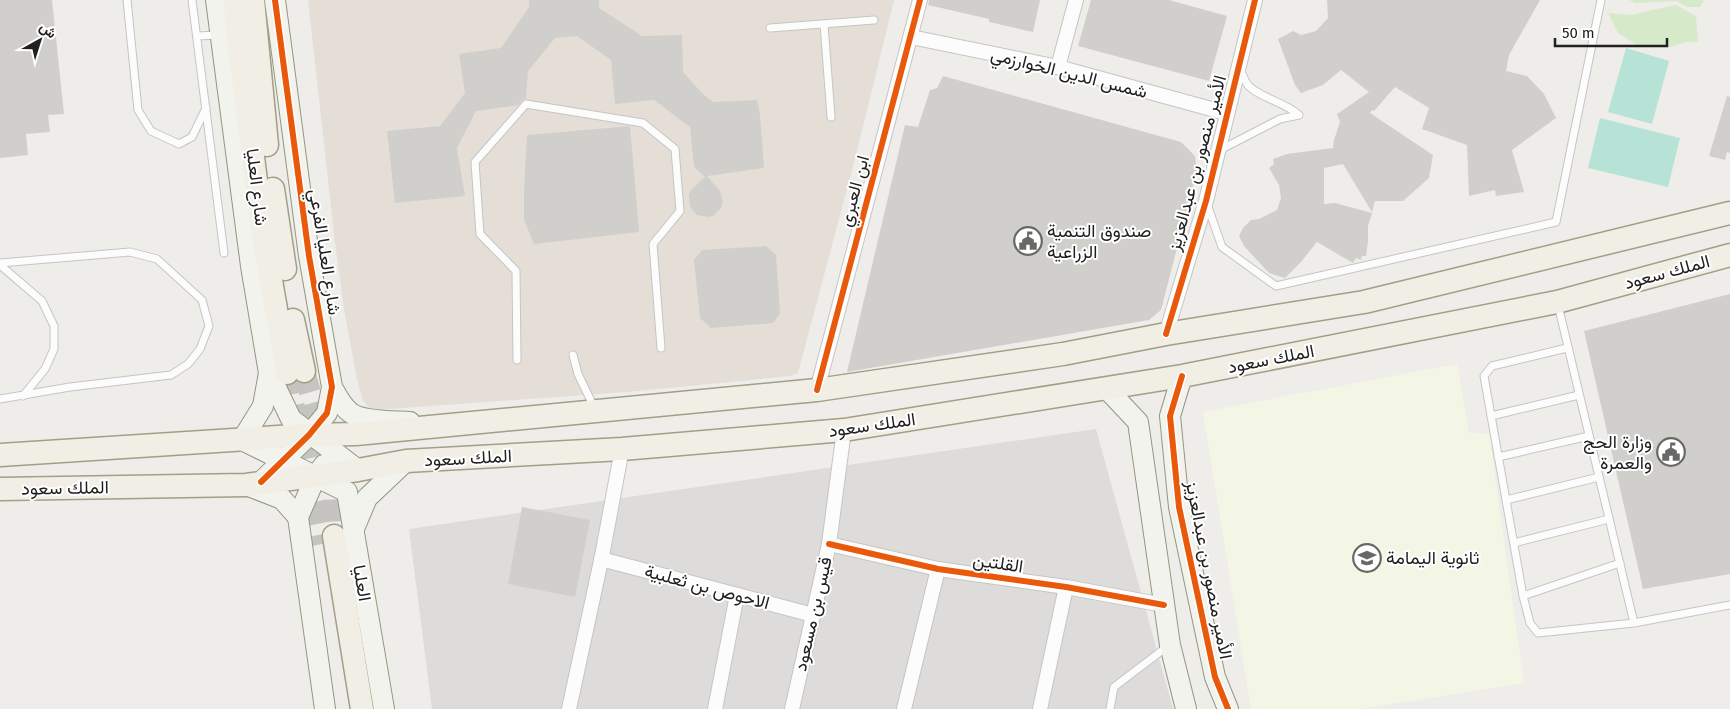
<svg xmlns="http://www.w3.org/2000/svg" width="1730" height="709" font-family="'Fira Sans',Vazirmatn,sans-serif">
<style>
.residential{fill:#dddcda}
.education{fill:#f4f6e5}
.military{fill:#e5ded7}
.grass{fill:#d6eaca}
.pitch{fill:#b6e3d6}
.building{fill:#d1cfcc}
.lines{fill:none;stroke-linecap:round;stroke-linejoin:round}
.primary-tunnel{stroke:#c5c4c1;stroke-width:22;stroke-dasharray:22 11;stroke-linecap:butt}
.lane-casing{stroke:#c5c5c3;stroke-width:9}
.street-casing{stroke:#c5c5c3;stroke-width:16}
.secondary-casing{stroke:#929781;stroke-width:22}
.primary-casing{stroke:#a39e86;stroke-width:25}
.lane{stroke:#fcfcfc;stroke-width:7}
.street{stroke:#fcfcfc;stroke-width:14}
.secondary{stroke:#f1f3ec;stroke-width:20}
.primary{stroke:#f1eee6;stroke-width:22}
.cycleway-casing{stroke:#fff;stroke-width:9}
.cycleway{stroke:#e8590c;stroke-width:6}
.labels{text-anchor:middle;dominant-baseline:central;stroke-width:4;stroke-linejoin:round;paint-order:stroke}
.street-label{font-size:18px;fill:#202020;stroke:#fff}
.poi-label{font-size:18px;fill:#202020;stroke:#fff;text-anchor:start}
</style>
<rect width="100%" height="100%" fill="#eeede9"/>
<polygon class="residential" points="1096,429 1173,709 432,709 409,529"/>
<polygon class="education" points="1457,364 1469,433 1489,434 1524,683 1359,709 1251,709 1203,412"/>
<polygon class="military" points="308,0 894,0 855,159 798,373 791,376 627,392 375,410 368,407 363,400 357,380 344,309 335,243"/>
<g class="grass">
<polygon points="1629,0 1704,0 1700,7 1688,7 1676,1 1635,3"/>
<polygon points="1676,5 1696,16 1698,42 1685,42 1670,47 1639,46 1618,33 1608,13 1630,15"/>
</g>
<g class="pitch">
<polygon points="1626,48 1669,61 1652,124 1608,112"/>
<polygon points="1600,118 1680,138 1668,187 1588,168"/>
</g>
<g class="building">
<polygon points="0,0 52,0 64,114 48,115 50,132 26,134 28,155 0,158"/>
<polygon points="529,0 599,0 599,8 642,36 682,35 683,72 703,94 713,102 757,100 760,115 764,168 707,176 720,191 723,202 721,208 713,216 708,217 697,215 690,207 689,195 691,190 705,177 694,167 690,127 654,100 615,104 611,60 577,36 555,38 528,71 526,99 522,100 518,105 476,111 457,148 465,196 395,203 387,131 440,126 465,93 459,54 501,48 529,7"/>
<polygon points="929,0 1040,0 1033,32 989,22 989,19 928,5"/>
<polygon points="1091,0 1169,0 1227,16 1209,81 1078,46"/>
<polygon points="1327,0 1540,0 1509,55 1506,71 1527,76 1544,94 1556,118 1512,150 1524,192 1496,196 1495,190 1469,196 1467,145 1422,129 1429,108 1395,87 1374,111 1372,110 1370,113 1433,155 1429,178 1403,201 1375,201 1372,212 1343,164 1324,168 1324,204 1335,203 1372,213 1368,226 1368,241 1366,256 1362,256 1361,260 1356,258 1353,263 1317,242 1301,262 1285,278 1269,273 1244,246 1239,236 1243,228 1251,220 1259,219 1277,210 1281,198 1279,185 1269,168 1274,164 1273,159 1287,154 1333,148 1334,140 1340,122 1337,114 1369,92 1341,70 1323,85 1301,93 1295,85 1278,39 1293,31 1301,35 1316,31 1328,18"/>
<polygon points="943,76 1181,142 1195,156 1197,171 1161,310 1149,320 847,372 905,125 918,127 930,90 937,88"/>
<polygon points="1727,96 1730,97 1730,153 1727,152 1725,160 1709,156"/>
<polygon points="630,126 639,232 534,244 524,220 524,191 527,135"/>
<polygon points="766,246 776,255 780,314 773,323 711,328 700,318 694,260 702,250"/>
<polygon points="1730,294 1730,574 1643,589 1584,331"/>
<polygon points="522,507 590,520 575,597 508,584"/>
</g>
<g class="lines">
<g class="primary-tunnel">
<polyline points="304,371 324,442 332,491 334,536"/>
<polyline points="287,373 322,544"/>
</g>
<defs>
<g id="lane">
<polyline points="127,0 138,110 151,131 179,144 192,137 206,108"/>
<polyline points="192,0 224,253"/>
<polyline points="824,24 831,117"/>
<polyline points="770,28 874,20"/>
<polyline points="197,36 219,35"/>
<path d="M1220 150 1280 119 1299 115C1285 102 1257 97 1247 84 1244 79 1242 73 1240 69"/>
<polyline points="1207,204 1222,247 1276,286 1556,222 1601,0"/>
<polyline points="0,263 130,252 157,259 202,300 209,326 200,349 188,364 171,375 70,387 0,399"/>
<polyline points="0,265 42,301 54,326 54,349 45,369 23,396"/>
<polyline points="1558,305 1634,623"/>
<polyline points="1567,348 1492,366 1484,376 1523,596 1530,623 1538,633 1634,623 1730,605"/>
<polyline points="573,355 578,374 592,403 596,404"/>
<polyline points="517,360 516,271 480,234 475,162 526,104 643,123 675,149 680,211 653,244 661,348"/>
<polyline points="1491,416 1579,395"/>
<polyline points="1498,457 1589,436"/>
<polyline points="1506,500 1599,477"/>
<polyline points="1514,543 1609,519"/>
<polyline points="1523,596 1620,563"/>
<polyline points="1110,709 1114,687 1168,646"/>
</g>
<g id="street">
<polyline points="911,37 1058,67 1226,113"/>
<polyline points="1058,67 1076,0"/>
<polyline points="1166,334 1206,201 1255,0"/>
<polyline points="817,390 920,0"/>
<polyline points="829,544 938,569 1066,587 1164,605"/>
<polyline points="601,559 813,615"/>
<polyline points="569,709 602,556 622,449"/>
<polyline points="715,709 737,595"/>
<polyline points="792,709 829,544 844,430"/>
<polyline points="904,709 938,569"/>
<polyline points="1040,709 1066,587"/>
</g>
<g id="secondary">
<polyline points="216,0 251,266 269,373 291,419 358,470"/>
<polyline points="269,373 263,406 242,440 347,492 384,709"/>
<polyline points="1182,376 1170,416 1179,507 1215,677 1228,709"/>
<path d="M332 387C337 396 342 407 351 413 363 422 394 421 410 422"/>
<polyline points="1106,388 1138,422 1170,645 1186,709"/>
<polyline points="324,465 316,476 298,517 325,709"/>
<polyline points="261,482 309,435 327,413 332,387 309,256 275,0"/>
<polyline points="246,485 282,499 298,517"/>
<polyline points="353,531 367,498 406,461"/>
</g>
<g id="primary">
<polyline points="235,0 237,31 262,228 287,373"/>
<polyline points="253,0 267,145"/>
<polyline points="273,189 285,269"/>
<polyline points="293,320 304,371"/>
<polyline points="0,455 309,435 356,434 817,390 1063,354 1166,334 1364,302 1730,213"/>
<polyline points="0,489 246,485 358,470 406,461 622,449 844,430 1182,376 1557,302 1730,255"/>
<polyline points="334,536 362,709"/>
</g>
</defs>
<use href="#lane" class="lane-casing"/>
<use href="#street" class="street-casing"/>
<use href="#secondary" class="secondary-casing"/>
<use href="#primary" class="primary-casing"/>
<use href="#lane" class="lane"/>
<use href="#street" class="street"/>
<use href="#secondary" class="secondary"/>
<use href="#primary" class="primary"/>
<defs>
<g id="cycleway">
<polyline points="1166,334 1206,201 1255,0"/>
<polyline points="1182,376 1170,416 1179,507 1215,677 1228,709"/>
<polyline points="817,390 920,0"/>
<polyline points="261,482 309,435 327,413 332,387 309,256 275,0"/>
<polyline points="829,544 938,569 1066,587 1164,605"/>
</g>
</defs>
<use href="#cycleway" class="cycleway-casing"/>
<use href="#cycleway" class="cycleway"/>
</g>
<defs>
<symbol id="civic-ring" viewBox="-11 -11 22 22"><circle r="9.5" fill="#fff" stroke="#686866" stroke-width="1.5"/><path d="M-.6-6.5H3V-4.5H.6V-3L4-1V1h2V6H-6V1h2V-1L-.6-3ZM-1.2 2.5V6h2.4V2.5Z" fill="#686866"/></symbol>
<symbol id="school-ring" viewBox="-11 -11 22 22"><circle r="9.5" fill="#fff" stroke="#686866" stroke-width="1.5"/><path d="M0-5L7-2L0 1L-7-2ZM-4 1L0 2.5L4 1V4Q0 6-4 4Z" fill="#686866"/></symbol>
</defs>
<g fill-rule="evenodd">
<use href="#civic-ring" x="1012" y="225" width="32" height="32"/>
<use href="#civic-ring" x="1655" y="436" width="32" height="32"/>
<use href="#school-ring" x="1351" y="542" width="32" height="32"/>
</g>
<g class="labels">
<g class="street-label">
<text transform="translate(1069 73) rotate(14)">شمس الدين الخوارزمي</text>
<text transform="translate(1197 163) rotate(-75)">الأمير منصور بن عبدالعزيز</text>
<text transform="translate(257 187) rotate(83)">شارع العليا</text>
<text transform="translate(854 191) rotate(-75)">ابن العبري</text>
<text transform="translate(325 252) rotate(81)">شارع العليا الفرعي</text>
<text transform="translate(1667 272) rotate(-15)">الملك سعود</text>
<text transform="translate(1271 359) rotate(-11)">الملك سعود</text>
<text transform="translate(872 425) rotate(-8)">الملك سعود</text>
<text transform="translate(468 458) rotate(-3)">الملك سعود</text>
<text transform="translate(65 488) rotate(-1)">الملك سعود</text>
<text transform="translate(998 563) rotate(8)">القلتين</text>
<text transform="translate(1209 570) rotate(79)">الأمير منصور بن عبدالعزيز</text>
<text transform="translate(362 583) rotate(80)">العليا</text>
<text transform="translate(707 587) rotate(15)">الاحوص بن ثعلبية</text>
<text transform="translate(813 614) rotate(-77)">قيس بن مسعود</text>
</g>
<g class="poi-label">
<text x="1047" y="231">صندوق التنمية<tspan x="1047" dy="21">الزراعية</tspan></text>
<text x="1652" y="442" text-anchor="end">وزارة الحج<tspan x="1652" dy="21">والعمرة</tspan></text>
<text x="1386" y="558">ثانوية اليمامة</text>
</g>
</g>
<g transform="translate(40 40) rotate(39)" stroke="#ffffff" stroke-width="4" paint-order="stroke">
<path d="M0-4L9 19L0 12L-9 19Z" fill="#202020"/>
<text y="-8" font-size="14" font-weight="bold" text-anchor="middle" fill="#202020">ش</text>
</g>
<path d="M1555 38v8h112v-8" fill="none" stroke="#202020" stroke-width="2.5"/>
<text x="1562" y="38" font-size="15" fill="#202020" stroke="#ffffff" stroke-width="4" paint-order="stroke">50 m</text>
</svg>
